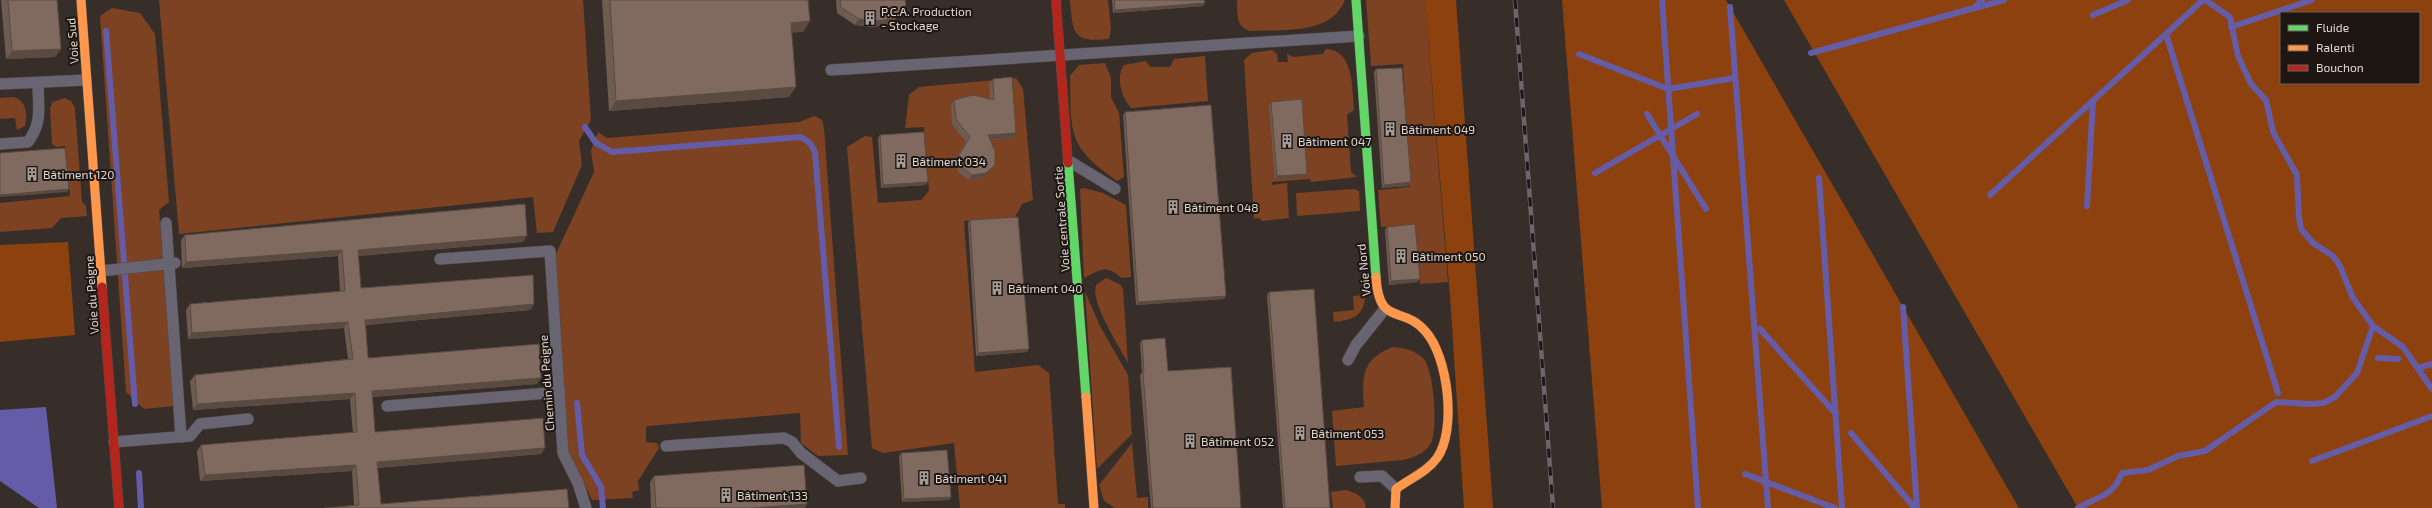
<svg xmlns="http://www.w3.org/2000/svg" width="2432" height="508" font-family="'Exo 2',sans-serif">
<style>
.green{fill:#7c4222}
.forest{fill:#8d410f;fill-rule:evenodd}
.water{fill:#655ca8}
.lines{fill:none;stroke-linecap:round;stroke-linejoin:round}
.stream{stroke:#655ca8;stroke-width:6}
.lane-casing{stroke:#514a46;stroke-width:12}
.fast-casing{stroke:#514a46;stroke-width:10}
.slow-casing{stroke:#514a46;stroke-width:10}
.jam-casing{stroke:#514a46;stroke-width:10}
.lane{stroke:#686471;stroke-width:11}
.fast{stroke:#63d668;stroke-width:9}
.slow{stroke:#ff974d;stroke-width:9}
.jam{stroke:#b3261e;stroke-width:9}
.rail-casing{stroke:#6b666d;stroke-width:4.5}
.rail{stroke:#1d1613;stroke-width:3;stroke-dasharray:9;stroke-linecap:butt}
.wall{fill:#6e5b52}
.shaded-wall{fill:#5a4a42}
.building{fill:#806a5f;stroke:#5a4a42}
.labels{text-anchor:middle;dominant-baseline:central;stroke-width:4;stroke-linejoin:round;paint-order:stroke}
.poi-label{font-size:12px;fill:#e1d7d2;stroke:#1d1613;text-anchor:start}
.street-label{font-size:12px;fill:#e1d7d2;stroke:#1d1613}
</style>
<rect width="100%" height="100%" fill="#372e2a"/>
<g class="green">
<polygon points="159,0 583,0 591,120 579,141 582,165 553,232 537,233 533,197 179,234"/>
<path d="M1070 0H1108L1111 29 1109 39C1071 43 1073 32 1070 0Z"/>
<path d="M1237 0H1345C1331 36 1281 29 1250 31 1235 26 1238 14 1237 0Z"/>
<polygon points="1366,0 1425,0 1448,282 1420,284 1415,225 1381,227 1378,190 1410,187 1403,64 1371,66"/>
<polygon points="112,8 140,13 155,34 169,202 159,210 174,406 144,409 126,392 100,16"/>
<path d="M1326 49C1355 50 1352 91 1354 110L1347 115 1351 172 1357 177 1311 182 1310 179 1272 182V185L1287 183 1289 218 1262 221 1259 218 1254 219 1244 60 1252 53 1272 50 1277 54 1278 62H1288L1287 54 1293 57 1323 54Z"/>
<path d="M1205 56 1208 101 1131 108C1122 97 1115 78 1124 65L1146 61 1150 67H1170L1174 59Z"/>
<path d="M1105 63 1111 78V97L1119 113 1124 177 1117 181C1101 169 1080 155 1074 134 1069 117 1071 94 1070 76L1079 65Z"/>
<polygon points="1016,78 1023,89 1033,200 1022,204 1015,217 964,221 975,372 1038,365 1049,373 1058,504 1065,504 1065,508 960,508 954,443 883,453 872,448 847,147 865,136 872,137 878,203 921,200 929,191 924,127 905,128 909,95 919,87"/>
<path d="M13 97C26 100 28 113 25 126L17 130 15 118 0 119V98Z"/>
<polygon points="65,98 71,101 75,108 82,202 86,206 87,216 61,218 52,228 0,232 0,203 70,196 65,146 56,147 52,144 50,109 52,102"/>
<polygon points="815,116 822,120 824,128 848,455 818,456 801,443 800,413 648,426 646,427 646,442 657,443 659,448 638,481 639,490 632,492 633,498 592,500 567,449 555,256 594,172 591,151 598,132 607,138 799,122"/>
<path d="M1084 188 1103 193 1126 205 1131 277 1121 278C1106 264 1100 270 1084 278L1080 189Z"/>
<polygon points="1354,189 1359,191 1360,211 1297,216 1296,193"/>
<path d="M1106 278 1121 285 1123 289 1128 363C1119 346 1090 302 1096 285Z"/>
<polygon points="1085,292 1101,328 1128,375 1132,434 1097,469"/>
<path d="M1365 295C1365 316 1352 320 1334 322L1333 312 1354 310 1353 296Z"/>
<path d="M1393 347C1405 348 1415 350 1424 359 1434 371 1438 429 1431 443 1426 453 1413 458 1403 460L1336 466 1332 411 1364 407C1362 377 1361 359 1393 347Z"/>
<polygon points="1132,443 1137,498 1148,497 1148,508 1115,508 1104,501 1099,485"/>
<path d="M1346 490C1356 493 1365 497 1366 508H1333L1331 492Z"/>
</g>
<g class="forest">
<polygon points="1425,0 1456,0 1493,508 1464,508 1450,296"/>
<polygon points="1562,0 1726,0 2019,508 1602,508"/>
<path d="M1784 0H2432V508H2078ZM2281 13H2419V83H2281Z"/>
<polygon points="68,242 75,335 0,342 0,245"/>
</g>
<polygon class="water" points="46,407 57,508 39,508 0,481 0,410"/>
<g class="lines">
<g class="stream">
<polyline points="1662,0 1698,508"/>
<polyline points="2205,0 2230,17 2238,56 2251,84 2266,100 2273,132 2297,175 2299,217 2301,229 2313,243 2333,256 2340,266 2353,298 2373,326 2403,347 2432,389"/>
<polyline points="1730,7 1768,508"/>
<polyline points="1975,8 2004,0"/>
<polyline points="2093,15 2128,0"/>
<polyline points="2231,27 2312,0"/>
<polyline points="106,31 135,404"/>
<polyline points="2166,34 2278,393"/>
<polyline points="1811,53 1974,8 1982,0"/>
<polyline points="1579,54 1668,89 1735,78"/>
<polyline points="1647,114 1706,209"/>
<polyline points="585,127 596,143 612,152 801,137 810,143 815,152 839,447"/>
<polyline points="1595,173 1697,114"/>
<polyline points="1819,178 1842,508"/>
<polyline points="1990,195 2203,0"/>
<polyline points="2087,206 2093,101"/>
<polyline points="1903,307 1917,508"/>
<polyline points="1760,329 1836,414"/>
<polyline points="2378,358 2398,359"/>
<polyline points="2418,368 2432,364"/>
<polyline points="577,403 582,455 601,487 603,508"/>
<polyline points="1851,433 1915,508"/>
<polyline points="2312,461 2432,416"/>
<polyline points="139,473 141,508"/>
<polyline points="1745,474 1835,508"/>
<path d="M2078 508C2098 496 2113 497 2122 473L2148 470 2178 456 2205 451 2276 402 2310 404 2323 403 2335 397 2357 373 2373 326"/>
</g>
<defs>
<g id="lane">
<polyline points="831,70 1359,36"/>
<polyline points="0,84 86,80"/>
<path d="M0 144 28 142C43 122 38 106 38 83"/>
<polyline points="1069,161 1115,189"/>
<polyline points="166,223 181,437"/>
<polyline points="440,259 550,251 563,453 578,483 586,508"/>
<polyline points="101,271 175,263"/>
<polyline points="1348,360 1356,345 1384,310"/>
<polyline points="387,406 560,392"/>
<polyline points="114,442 190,436 200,424 248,419"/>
<polyline points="666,446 784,438 792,442 801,453 838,481 861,478"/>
<polyline points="1360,477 1382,476 1396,489"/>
</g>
<g id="fast">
<polyline points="1356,0 1376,277"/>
<polyline points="1068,163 1086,397"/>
</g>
<g id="slow">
<polyline points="81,0 102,287"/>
<path d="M1376 277C1379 328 1403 304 1426 332 1448 357 1457 430 1437 458 1427 472 1409 479 1396 489L1395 508"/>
<polyline points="1086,397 1094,508"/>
</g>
<g id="jam">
<polyline points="1056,0 1068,163"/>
<polyline points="102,287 119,508"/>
</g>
</defs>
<use href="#lane" class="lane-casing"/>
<use href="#fast" class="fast-casing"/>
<use href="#slow" class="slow-casing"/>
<use href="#jam" class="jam-casing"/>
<use href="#lane" class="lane"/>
<use href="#fast" class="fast"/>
<use href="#slow" class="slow"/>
<use href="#jam" class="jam"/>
<defs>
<polyline id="rail" points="1515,0 1553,508"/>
</defs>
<use href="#rail" class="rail-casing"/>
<use href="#rail" class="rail"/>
</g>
<g class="wall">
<polygon points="1,0 57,0 61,49 55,57 6,59"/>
<polygon points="602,0 808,0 803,32 792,32 789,97 609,111"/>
<polygon points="836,0 905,0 893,23 874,27 855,25 837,13"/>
<polygon points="1112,0 1204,0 1205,3 1203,6 1113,13"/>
<polygon points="1376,69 1411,182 1409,186 1382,188 1374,72"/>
<polygon points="993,79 1013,138 990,140 991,170 982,178 969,180 958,172 955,160 966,142 952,124 951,105 954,100 990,99 989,84"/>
<polygon points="1271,102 1305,177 1275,179 1269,105"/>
<polygon points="1125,112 1224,299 1136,305 1123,115"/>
<polygon points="880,135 925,185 881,188 878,138"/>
<polygon points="970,220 1027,352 976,356 968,223"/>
<polygon points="1387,227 1420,279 1417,282 1389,285 1385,230"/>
<polygon points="185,235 523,242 358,256 361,288 534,304 530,310 366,325 368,358 537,384 372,397 375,432 541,454 377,468 381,504 569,508 354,505 352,471 200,481 197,451 201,445 353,433 350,399 193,410 190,381 195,375 348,359 344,328 188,339 186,310 190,304 340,291 338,256 182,268 181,240"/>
<polygon points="1269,292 1330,508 1283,508 1267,295"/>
<polygon points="1142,340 1168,371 1241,508 1151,508 1140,375 1142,372 1140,343"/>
<polygon points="901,453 951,497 949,500 902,502 899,456"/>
<polygon points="654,476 807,504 804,508 651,508 650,482"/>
</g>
<g class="shaded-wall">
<polygon points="1205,3 1203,6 1113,13 1115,10"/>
<polygon points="906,5 893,23 874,27 855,25 859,19"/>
<polygon points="810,21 803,32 784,33 791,23"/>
<polygon points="61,49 55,57 6,59 12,51"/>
<polygon points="796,87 789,97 609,111 616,101"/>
<polygon points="1016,133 1013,138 984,140 988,135"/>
<polygon points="995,165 991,170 982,178 969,180 972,175"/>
<polygon points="1307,174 1305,177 1275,179 1277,176"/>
<polygon points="928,182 925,185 881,188 883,185"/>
<polygon points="1411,182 1409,186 1382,188 1384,185"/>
<polygon points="69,189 67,192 0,197 0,195"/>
<polygon points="527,236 523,242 354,256 358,250"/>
<polygon points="342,250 338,256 182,268 186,262"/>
<polygon points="1420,279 1417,282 1389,285 1391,281"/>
<polygon points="1226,296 1224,299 1136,305 1138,302"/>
<polygon points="534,304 530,310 361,325 365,320"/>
<polygon points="348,322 344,328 188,339 192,333"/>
<polygon points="1029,349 1027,352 976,356 978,353"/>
<polygon points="541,378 537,384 368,397 372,391"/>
<polygon points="355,393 350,399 193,410 197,404"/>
<polygon points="545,448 541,454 373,468 377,462"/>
<polygon points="356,465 352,471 200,481 205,475"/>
<polygon points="951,497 949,500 902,502 904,499"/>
<polygon points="807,504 804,508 749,508"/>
</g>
<g class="building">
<polygon points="8,0 57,0 61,49 12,51"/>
<polygon points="610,0 808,0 810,21 791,23 796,87 616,101"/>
<polygon points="840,0 905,0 906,5 897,17 879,21 859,19 841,7"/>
<polygon points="1114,0 1204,0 1205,3 1115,10"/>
<polygon points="1402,68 1411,182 1384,185 1376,69"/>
<polygon points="1012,77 1016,133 988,135 995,151 995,165 986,173 972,175 962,167 959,155 970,137 956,119 954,100 973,95 994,100 993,79"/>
<polygon points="1302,99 1307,174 1277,176 1271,102"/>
<polygon points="1211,105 1226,296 1138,302 1125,112"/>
<polygon points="924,132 928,182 883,185 880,135"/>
<polygon points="65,148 69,189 0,195 0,153"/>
<polygon points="525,204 527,236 358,250 361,288 533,275 534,304 365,320 368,358 539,344 541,378 372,391 375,432 543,418 545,448 377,462 381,504 567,489 569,508 325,508 359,505 356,465 205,475 201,445 357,432 355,393 197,404 195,375 353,359 348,322 192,333 190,304 345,291 342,250 186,262 185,235"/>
<polygon points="1018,217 1029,349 978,353 970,220"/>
<polygon points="1415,224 1420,279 1391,281 1387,227"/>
<polygon points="1314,289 1330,508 1285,508 1269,292"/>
<polygon points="1165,338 1168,371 1231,367 1241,508 1153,508 1143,372 1144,372 1142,340"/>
<polygon points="947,450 951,497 904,499 901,453"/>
<polygon points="804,465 807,504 749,508 656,508 654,476"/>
</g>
<defs>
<symbol id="building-bare" viewBox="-9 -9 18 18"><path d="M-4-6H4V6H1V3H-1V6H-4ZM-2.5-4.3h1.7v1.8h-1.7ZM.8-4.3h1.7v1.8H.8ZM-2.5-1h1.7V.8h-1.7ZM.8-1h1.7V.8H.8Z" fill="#a69c97" stroke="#1d1613" stroke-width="2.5" paint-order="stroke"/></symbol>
</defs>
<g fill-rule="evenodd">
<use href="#building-bare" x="860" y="8" width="20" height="20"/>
<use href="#building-bare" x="1380" y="119" width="20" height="20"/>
<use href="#building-bare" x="1277" y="131" width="20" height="20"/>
<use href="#building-bare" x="891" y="151" width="20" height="20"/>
<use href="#building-bare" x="22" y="164" width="20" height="20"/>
<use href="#building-bare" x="1163" y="197" width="20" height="20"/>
<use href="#building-bare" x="1391" y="246" width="20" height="20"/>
<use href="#building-bare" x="987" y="278" width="20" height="20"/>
<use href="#building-bare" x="1290" y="423" width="20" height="20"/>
<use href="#building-bare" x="1180" y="431" width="20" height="20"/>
<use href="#building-bare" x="914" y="468" width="20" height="20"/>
<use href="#building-bare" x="716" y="485" width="20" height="20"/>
</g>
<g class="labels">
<g class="poi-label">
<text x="881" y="11">P.C.A. Production<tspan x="881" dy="14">- Stockage</tspan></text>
<text x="1401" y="129">Bâtiment 049</text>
<text x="1298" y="141">Bâtiment 047</text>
<text x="912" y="161">Bâtiment 034</text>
<text x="43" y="174">Bâtiment 120</text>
<text x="1184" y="207">Bâtiment 048</text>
<text x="1412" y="256">Bâtiment 050</text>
<text x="1008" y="288">Bâtiment 040</text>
<text x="1311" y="433">Bâtiment 053</text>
<text x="1201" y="441">Bâtiment 052</text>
<text x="935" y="478">Bâtiment 041</text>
<text x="737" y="495">Bâtiment 133</text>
</g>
<g class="street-label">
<text transform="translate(72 41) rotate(-94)">Voie Sud</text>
<text transform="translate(1061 219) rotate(-94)">Voie centrale Sortie</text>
<text transform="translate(1363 270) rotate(-96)">Voie Nord</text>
<text transform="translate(91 295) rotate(-94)">Voie du Peigne</text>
<text transform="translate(546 383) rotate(-94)">Chemin du Peigne</text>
</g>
</g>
<rect x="2280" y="12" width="140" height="72" fill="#1d1613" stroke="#6b635f"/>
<rect x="2288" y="25" width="20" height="6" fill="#63d668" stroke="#6b635f"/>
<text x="2316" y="32" font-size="12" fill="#e1d7d2">Fluide</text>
<rect x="2288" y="45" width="20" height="6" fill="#ff974d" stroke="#6b635f"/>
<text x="2316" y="52" font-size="12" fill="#e1d7d2">Ralenti</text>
<rect x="2288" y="65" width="20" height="6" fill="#b3261e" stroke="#6b635f"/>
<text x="2316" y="72" font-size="12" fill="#e1d7d2">Bouchon</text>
</svg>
